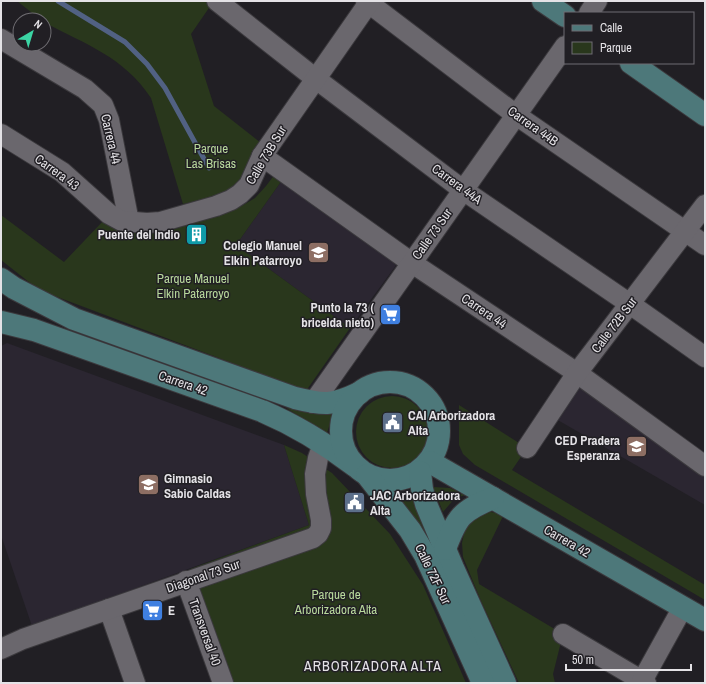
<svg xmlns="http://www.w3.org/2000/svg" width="706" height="684" font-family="'Archivo Narrow',sans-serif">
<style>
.built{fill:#2b2631}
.green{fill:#29371c}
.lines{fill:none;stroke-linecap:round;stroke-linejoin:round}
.stream{stroke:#516183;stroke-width:5}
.street-casing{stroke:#3b393d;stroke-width:22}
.secondary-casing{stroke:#3b393d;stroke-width:24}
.street{stroke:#6a676d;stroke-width:20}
.secondary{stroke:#4d787a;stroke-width:22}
.labels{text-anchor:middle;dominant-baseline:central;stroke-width:3;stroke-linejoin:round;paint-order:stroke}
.street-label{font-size:13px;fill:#e4e2e6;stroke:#211f24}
.park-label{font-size:13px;fill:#b8d89c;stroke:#211f24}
.poi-label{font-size:13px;font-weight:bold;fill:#e4e2e6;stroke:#211f24;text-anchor:end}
.neighbourhood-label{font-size:14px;letter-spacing:1px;fill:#e4e2e6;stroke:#211f24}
</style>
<rect width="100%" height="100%" fill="#211f24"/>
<g class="built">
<polygon points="285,176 400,260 350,328 236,245"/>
<polygon points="7,343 284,445 309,525 32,626 1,535 1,346"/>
<polygon points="580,381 705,476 705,505 556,419"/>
</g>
<g class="green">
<path d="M17 1H206L211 5 191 34 214 106 261 143 252 167 232 190 217 196 183 204 151 98C123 56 86 45 44 22V20H41Z"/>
<polygon points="278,170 285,176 236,245 350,328 306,391 39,290 1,260 1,215 64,262 105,219 125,230 144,235 172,230 240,207 255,198 266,186"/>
<circle cx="392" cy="432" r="36"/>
<polygon points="459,405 527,448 512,470 705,585 705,600 475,465 463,454 459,445"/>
<polygon points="286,408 333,414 327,433"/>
<polygon points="284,445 302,453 332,473 390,534 423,585 466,683 232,683 190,569 309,525"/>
<polygon points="433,487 450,488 466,495 455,498 443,512"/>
<polygon points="412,491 432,545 421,528 396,497"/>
<polygon points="490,512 504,514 477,570 479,584 563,634 553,674 555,683 519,683 481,601 463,557 462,543 465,529 476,516"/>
</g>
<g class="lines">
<polyline class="stream" points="58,1 125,42 147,64 165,88 209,168"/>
<defs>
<g id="street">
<polyline points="217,1 316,79 463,190 630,304 705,357"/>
<polyline points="366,1 516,115 705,245"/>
<polyline points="589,13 597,1"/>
<polyline points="1,39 85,89 103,105 109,120 129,222"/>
<polyline points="1,134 62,172 109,214 122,221 147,223 160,222 216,206 231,200 240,194 249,185 262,156 370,1"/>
<polyline points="262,156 412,263 577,373 705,466"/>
<polyline points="313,403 565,46"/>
<polyline points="527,448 577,373 705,205"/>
<polyline points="186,581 223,683"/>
<polyline points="109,609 135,683"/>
<polyline points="563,634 646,683"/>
<polyline points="1,649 23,639 313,538 318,534 321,528 321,520 316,494 315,474 318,458 323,444"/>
<polyline points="642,681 683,607"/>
</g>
<g id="secondary">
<polyline points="543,1 565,16"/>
<polyline points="631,63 705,115"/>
<path d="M1 279 14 288 74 319 295 398C323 405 332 406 359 393"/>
<path d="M1 322 34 330 262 411C295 425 326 444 355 466"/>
<circle cx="390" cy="431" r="49"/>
<polyline points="430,462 705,620"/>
<polyline points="420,472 422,489 426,504 453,568 505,683"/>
<polyline points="367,475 410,530 425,555 483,683"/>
<path d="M445 549C457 517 461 511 493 498"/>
</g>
</defs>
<use href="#street" class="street-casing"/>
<use href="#secondary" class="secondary-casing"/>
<use href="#street" class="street"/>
<use href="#secondary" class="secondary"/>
</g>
<defs>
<symbol id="building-square" viewBox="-11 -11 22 22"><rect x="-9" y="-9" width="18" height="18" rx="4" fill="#0f9aa8" stroke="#211f24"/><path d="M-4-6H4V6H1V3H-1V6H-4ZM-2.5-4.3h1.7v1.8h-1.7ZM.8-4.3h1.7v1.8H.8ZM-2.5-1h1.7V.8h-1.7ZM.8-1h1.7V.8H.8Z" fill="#fff"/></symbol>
<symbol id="school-square" viewBox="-11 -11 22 22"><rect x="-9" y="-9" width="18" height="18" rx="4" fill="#8d6e63" stroke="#211f24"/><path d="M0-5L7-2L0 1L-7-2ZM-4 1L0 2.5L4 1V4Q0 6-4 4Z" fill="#fff"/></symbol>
<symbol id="supermarket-square" viewBox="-11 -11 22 22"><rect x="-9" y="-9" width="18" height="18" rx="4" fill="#3f7fe0" stroke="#211f24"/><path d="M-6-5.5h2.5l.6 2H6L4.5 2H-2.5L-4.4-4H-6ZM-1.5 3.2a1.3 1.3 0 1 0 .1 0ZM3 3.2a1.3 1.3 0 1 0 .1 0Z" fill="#fff"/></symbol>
<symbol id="civic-square" viewBox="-11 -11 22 22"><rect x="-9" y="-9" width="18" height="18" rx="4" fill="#5c6f8a" stroke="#211f24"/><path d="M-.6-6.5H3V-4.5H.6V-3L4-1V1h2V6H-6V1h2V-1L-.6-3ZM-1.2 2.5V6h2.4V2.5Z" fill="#fff"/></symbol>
</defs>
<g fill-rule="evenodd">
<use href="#building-square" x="184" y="222" width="25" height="25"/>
<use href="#school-square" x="306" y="240" width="25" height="25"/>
<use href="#supermarket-square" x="378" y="302" width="25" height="25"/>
<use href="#civic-square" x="380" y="410" width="25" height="25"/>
<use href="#school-square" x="624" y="434" width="25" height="25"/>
<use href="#school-square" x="136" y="472" width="25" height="25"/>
<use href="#civic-square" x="342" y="490" width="25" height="25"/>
<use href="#supermarket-square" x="140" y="598" width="25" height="25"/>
</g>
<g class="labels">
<g class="street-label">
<text transform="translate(533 126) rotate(35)">Carrera 44B</text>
<text transform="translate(111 139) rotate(77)">Carrera 44</text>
<text transform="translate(266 155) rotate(-59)">Calle 73B Sur</text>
<text transform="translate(57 172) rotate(36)">Carrera 43</text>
<text transform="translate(457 184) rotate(36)">Carrera 44A</text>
<text transform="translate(432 234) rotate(-55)">Calle 73 Sur</text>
<text transform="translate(484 311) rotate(34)">Carrera 44</text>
<text transform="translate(614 325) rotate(-53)">Calle 72B Sur</text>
<text transform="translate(183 383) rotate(19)">Carrera 42</text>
<text transform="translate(567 541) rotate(30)">Carrera 42</text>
<text transform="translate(433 574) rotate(64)">Calle 72F Sur</text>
<text transform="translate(203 576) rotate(-19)">Diagonal 73 Sur</text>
<text transform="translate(205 632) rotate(70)">Transversal 40</text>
</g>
<g class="park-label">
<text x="211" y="148">Parque<tspan x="211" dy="15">Las Brisas</tspan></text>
<text x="193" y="278">Parque Manuel<tspan x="193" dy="15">Elkin Patarroyo</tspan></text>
<text x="336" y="594">Parque de<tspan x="336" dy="15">Arborizadora Alta</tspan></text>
</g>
<g class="poi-label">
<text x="180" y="234">Puente del Indio</text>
<text x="302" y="245">Colegio Manuel<tspan x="302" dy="15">Elkin Patarroyo</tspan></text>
<text x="374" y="307">Punto la 73 (<tspan x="374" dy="15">bricelda nieto)</tspan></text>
<text x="408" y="415" text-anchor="start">CAI Arborizadora<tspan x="408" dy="15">Alta</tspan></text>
<text x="620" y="440">CED Pradera<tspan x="620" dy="15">Esperanza</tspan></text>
<text x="164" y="478" text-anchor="start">Gimnasio<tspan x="164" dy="15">Sabio Caldas</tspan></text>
<text x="370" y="495" text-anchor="start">JAC Arborizadora<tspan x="370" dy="15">Alta</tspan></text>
<text x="168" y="610" text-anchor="start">E</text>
</g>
<g class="neighbourhood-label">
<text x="373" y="666">ARBORIZADORA ALTA</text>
</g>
</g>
<rect width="706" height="684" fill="none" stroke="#e4e2e6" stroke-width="4"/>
<rect x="564" y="12" width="130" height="52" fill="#211f24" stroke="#6f6d72"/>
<rect x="572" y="25" width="20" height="6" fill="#4d787a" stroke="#6f6d72"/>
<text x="600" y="32" font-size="12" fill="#e4e2e6">Calle</text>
<rect x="572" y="42" width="20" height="12" fill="#29371c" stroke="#6f6d72"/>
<text x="600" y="52" font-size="12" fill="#e4e2e6">Parque</text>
<g transform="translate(32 32) rotate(38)"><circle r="19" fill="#211f24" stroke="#6f6d72"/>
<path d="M0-3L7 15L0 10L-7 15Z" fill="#3bd4a4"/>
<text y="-6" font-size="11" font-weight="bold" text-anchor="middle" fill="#e4e2e6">N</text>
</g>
<path d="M566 664v6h125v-6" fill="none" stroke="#e4e2e6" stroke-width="2"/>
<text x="572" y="664" font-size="12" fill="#e4e2e6" stroke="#211f24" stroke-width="3" paint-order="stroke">50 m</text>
</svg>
